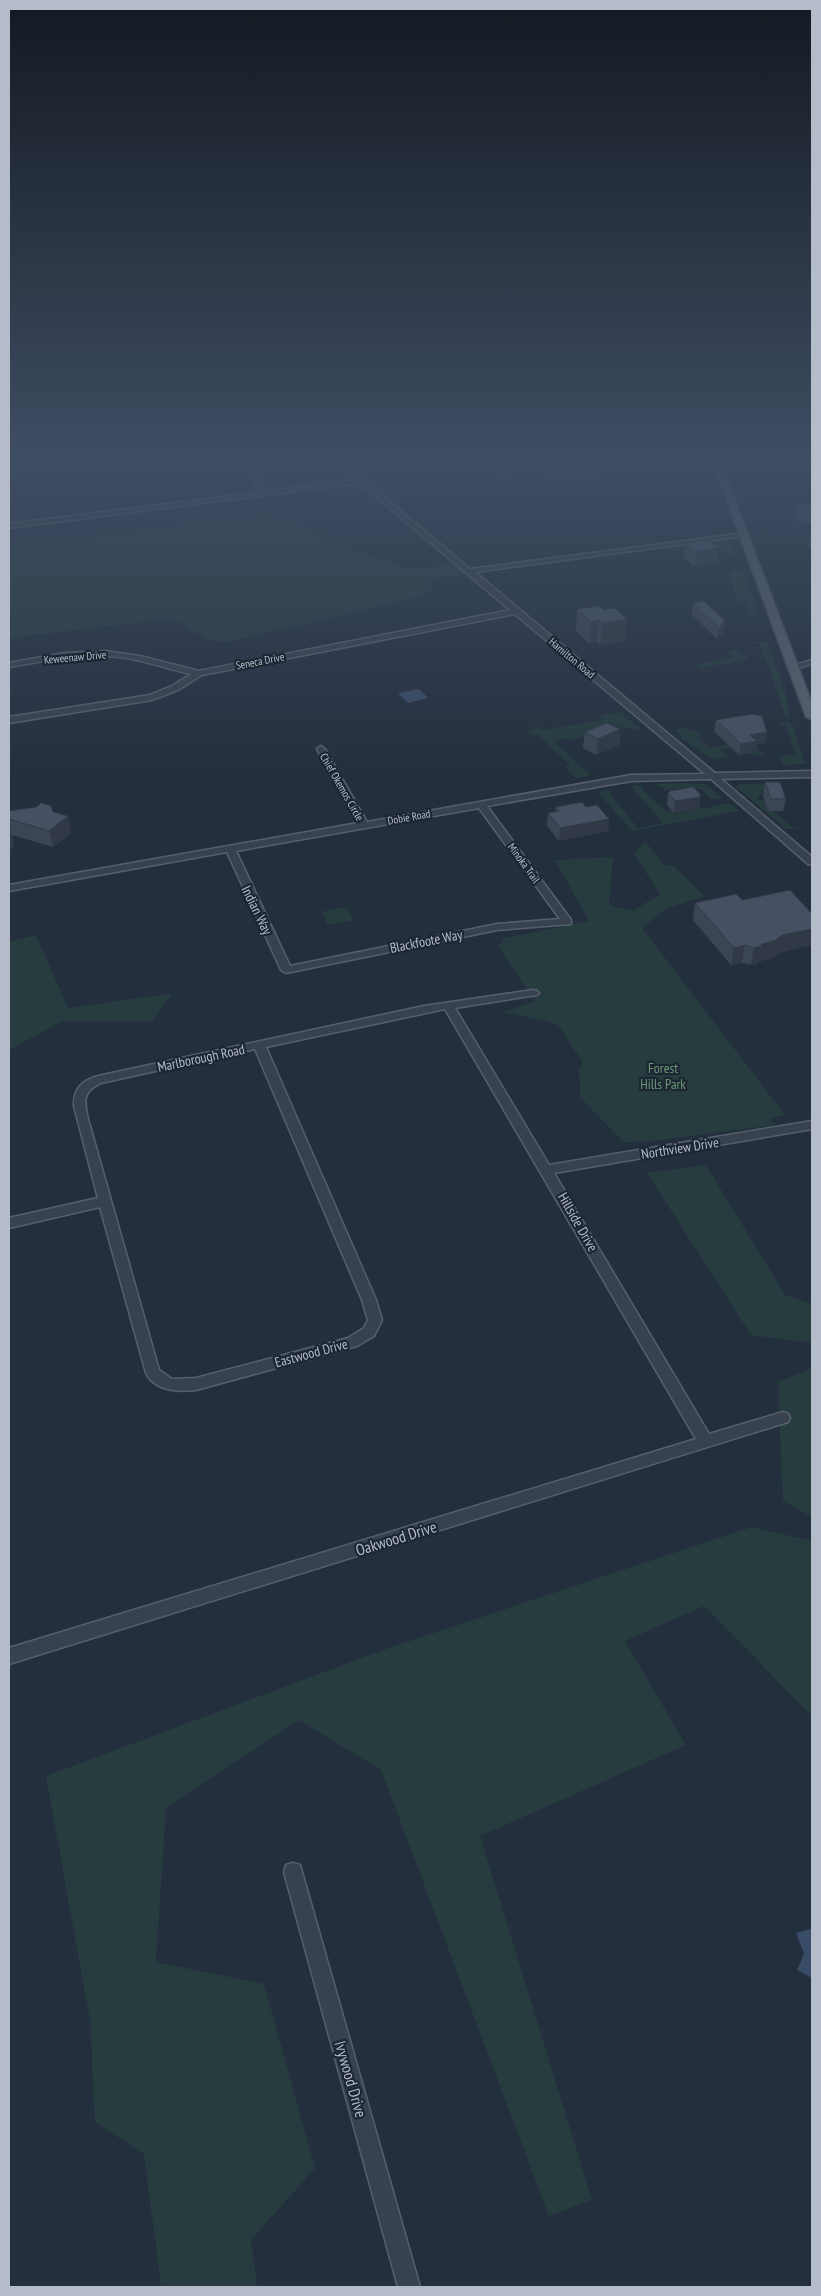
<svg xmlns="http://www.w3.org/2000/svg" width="821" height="2296" font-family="'PT Sans Narrow',sans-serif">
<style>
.green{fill:#263c3f}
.water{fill:#394c67}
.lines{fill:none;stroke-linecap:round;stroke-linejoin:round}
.minor-casing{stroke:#565f6c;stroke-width:3}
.major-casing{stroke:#414a57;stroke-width:3}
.minor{fill:#38414e;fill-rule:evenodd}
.major{fill:#56606e;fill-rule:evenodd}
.wall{fill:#3b4654}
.shaded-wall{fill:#303945}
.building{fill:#455162;stroke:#303945}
.labels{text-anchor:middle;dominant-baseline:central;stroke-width:4.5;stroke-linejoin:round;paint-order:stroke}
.far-street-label{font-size:11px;fill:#b4bcc9;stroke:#1d2633}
.street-label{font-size:14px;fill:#b4bcc9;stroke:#1d2633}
.park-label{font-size:14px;fill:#6b9a76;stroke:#1d2633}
.near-street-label{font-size:16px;fill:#b4bcc9;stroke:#1d2633}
</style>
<rect width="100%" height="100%" fill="#242f3e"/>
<g class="green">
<polygon points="584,470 603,470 607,494 602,495 587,492 550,494 517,485 473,488 467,484 491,479 493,472 527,477"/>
<path d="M271 514 336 542 345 541C357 552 371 561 387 559 404 575 433 567 455 564L466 574 429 579 434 587 424 596 228 642 207 640 183 624 169 619 9 638V547Z"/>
<polygon points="727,538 705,543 728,539 736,555 728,555 717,546 712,547 708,545 674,550 671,547 667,547"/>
<polygon points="733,571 742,571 759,615 743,613 749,612 745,602 738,601 729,573"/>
<polygon points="754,642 768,642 785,692 790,716 778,715 785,714 765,657 758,657 756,654 763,653 760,644 753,643"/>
<path d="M737 650 738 655H746L748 658C736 666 716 662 702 669L695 665 733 657 727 651Z"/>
<path d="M620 712 641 729C631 731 623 726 613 726 599 727 585 735 572 741L567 738 554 741 591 776 576 778 566 768 570 765 538 735 531 736 528 732 536 727 541 730 602 720 599 716Z"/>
<polygon points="781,722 791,722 806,764 783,765 780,756 796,754 786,725 778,725"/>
<path d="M682 728 698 732 702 735 697 738 710 748 749 740 764 755 759 757 757 754 753 755 751 753 755 752 747 745 721 750 728 757C708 765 688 742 674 730Z"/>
<polygon points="685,783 705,784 723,798 712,799 701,789 666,790 655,784"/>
<polygon points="741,784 779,784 770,790 761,790 763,795 757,796 759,800 765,800 768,811 773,811 794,829 797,826 799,829 786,829 735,786"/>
<polygon points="643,785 641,788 666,811 671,810 675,814 698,809 699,807 701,809 729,803 739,811 632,831 598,792 613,789 608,792 638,828 663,823 631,787 623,786"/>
<polygon points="645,841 664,865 673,866 705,896 666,909 642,928 785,1115 770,1118 775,1125 636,1143 635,1141 624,1143 580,1097 579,1069 583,1063 559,1026 547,1021 503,1012 535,1001 497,945 503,943 501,939 589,921 555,860 613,857 609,905 633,911 660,894 634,854"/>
<polygon points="347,907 354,920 328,925 321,912"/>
<polygon points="36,935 68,1008 173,993 152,1021 61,1022 9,1050 9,942"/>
<polygon points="706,1165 785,1295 812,1304 812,1343 751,1335 647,1173"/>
<polygon points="812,1368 812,1517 783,1501 778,1382"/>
<polygon points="752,1527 812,1541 812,1716 704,1606 625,1641 686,1745 480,1836 592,2200 549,2216 381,1770 299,1720 166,1808 156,1962 264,1984 315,2168 251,2240 257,2287 161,2287 144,2154 95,2122 90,2021 46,1776 383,1650"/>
</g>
<g class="water">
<polygon points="419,689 428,698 408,703 398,693"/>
<polygon points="810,1929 812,1931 812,1978 797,1970 804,1954 796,1933"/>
</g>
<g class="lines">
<defs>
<g id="minor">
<path d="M234 455H240L268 491 356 480 327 455H333L343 463 427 455 424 457 347 466 470 569 746 533 748 534 744 536 475 572 715 773 812 771V777L721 779 812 857V865L808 864 711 779 631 781 487 806 571 920V924L497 930 286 973 281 970 227 852 9 891V885L358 823 317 749 321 746 325 749 367 822 631 775 705 774 515 614 202 675 178 690 152 700 9 723V717L150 695 172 686 191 674C167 669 144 660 120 657 83 653 46 661 9 667V663L64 653 106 651 140 656 199 671 510 610 360 483 9 528V524L262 492ZM479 808 560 919 497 924 290 966 236 851Z"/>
<polygon points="504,455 536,460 552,459 560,455 584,455 536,464 519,461"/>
<polygon points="812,660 812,664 793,669 789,667"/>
<path d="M533 990 537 991 539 993 537 995 455 1008 549 1165 812 1121V1129L554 1173 709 1434 783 1412 788 1414 790 1418 788 1422 9 1664V1648L696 1439 445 1009 266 1047 376 1300 382 1320 374 1336 357 1346 196 1390C178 1392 155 1391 146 1373L100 1207 9 1228V1218L98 1198 74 1106C73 1089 83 1080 98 1076L424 1006ZM255 1049 362 1300 368 1320 364 1328 348 1338 196 1378 172 1379 159 1370 88 1119C84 1101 82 1092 101 1083Z"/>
<polygon points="293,1863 300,1865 302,1872 420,2287 398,2287 284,1872 286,1865"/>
</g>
<polygon id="major" points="710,455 718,455 812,703 812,720 806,717"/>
</defs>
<use href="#minor" class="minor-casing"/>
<use href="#major" class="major-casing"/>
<use href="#minor" class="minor"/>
<use href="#major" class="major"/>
</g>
<g class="wall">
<polygon points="387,455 405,455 413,462 413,475 398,477 387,466"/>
<rect x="649" y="455" width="11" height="1"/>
<polygon points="812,504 812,525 794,520 797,506"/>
<polygon points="811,531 812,531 812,548 808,545"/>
<polygon points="685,543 717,562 694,566 683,557"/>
<polygon points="693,603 725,621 723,633 717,639 691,614"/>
<polygon points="577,609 603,610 627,619 625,641 600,645 597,642 589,644 576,631"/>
<polygon points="716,720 767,732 765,743 757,744 755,752 739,755 714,731"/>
<polygon points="620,729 619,745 596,755 583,748 585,732"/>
<polygon points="765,782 786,799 783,811 768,811 763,795"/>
<polygon points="668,793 700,796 699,809 674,813 667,805"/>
<polygon points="556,807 586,807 609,819 608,831 559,841 547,826 548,813 555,812"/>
<polygon points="9,811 53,812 71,833 53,847 12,835 14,848 9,849"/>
<polygon points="695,903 779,953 771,959 759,961 757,964 751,965 742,963 731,965 693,920"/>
</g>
<g class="shaded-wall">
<polygon points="413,462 413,475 398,477 398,464"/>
<polygon points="719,548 717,562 694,566 696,551"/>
<polygon points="627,619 625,641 600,645 602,623"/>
<polygon points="599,620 597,642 589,644 591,622"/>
<polygon points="725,621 723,633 717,639 719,628"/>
<polygon points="620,729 619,745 596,755 598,739"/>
<polygon points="767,732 765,743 757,744 755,752 739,755 741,744 750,735"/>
<polygon points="701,795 699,809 674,813 675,801"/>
<polygon points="68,816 71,833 53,847 49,831"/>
<polygon points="609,819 608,831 559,841 560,828"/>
<polygon points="9,831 11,831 14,848 9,849"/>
<polygon points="812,929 812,945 779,953 771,959 759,961 757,964 751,965 754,948 783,935"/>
<polygon points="745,945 742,963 731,965 734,948"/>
</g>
<g class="building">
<polygon points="389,455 405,455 413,462 398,464"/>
<polygon points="812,504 812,510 797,506"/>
<polygon points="707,539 719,548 696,551 685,543"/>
<polygon points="704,601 725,621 719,628 693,603"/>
<polygon points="599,606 603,610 615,608 627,619 602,623 599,620 591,622 577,609"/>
<polygon points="752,714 762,716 767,732 750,735 757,741 741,744 716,720"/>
<polygon points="607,723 620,729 598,739 585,732"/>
<polygon points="765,782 780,782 786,799 771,799"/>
<polygon points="693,787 701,795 699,795 701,797 675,801 668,793 670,791"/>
<polygon points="582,802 586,807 597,805 609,819 560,828 548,813 559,811 556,807"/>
<polygon points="41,803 51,806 53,812 68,816 49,831 9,819 9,811 36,807"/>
<polygon points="9,823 11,831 9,831"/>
<polygon points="790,890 812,914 812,929 783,935 774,941 762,944 761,946 754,948 745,945 734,948 695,903 736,894 742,900"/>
</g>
<linearGradient id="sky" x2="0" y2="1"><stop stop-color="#141a22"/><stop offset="0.59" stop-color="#3f4d63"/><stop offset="1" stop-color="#3f4d63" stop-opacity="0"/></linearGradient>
<rect width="821" height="776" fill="url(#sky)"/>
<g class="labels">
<g class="far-street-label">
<text transform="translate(75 657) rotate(-5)">Keweenaw Drive</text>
<text transform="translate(572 658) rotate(40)">Hamilton Road</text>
<text transform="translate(260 661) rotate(-11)">Seneca Drive</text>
<text transform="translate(342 787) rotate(60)">Chief Okemos Circle</text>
<text transform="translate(409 817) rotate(-10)">Dobie Road</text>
<text transform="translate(524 863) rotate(54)">Minoka Trail</text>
</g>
<g class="street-label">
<text transform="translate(257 910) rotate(64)">Indian Way</text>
<text transform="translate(426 941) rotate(-11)">Blackfoote Way</text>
<text transform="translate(201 1058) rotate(-12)">Marlborough Road</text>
<text transform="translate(680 1148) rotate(-9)">Northview Drive</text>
<text transform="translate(578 1222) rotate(60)">Hillside Drive</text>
<text transform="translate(311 1353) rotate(-15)">Eastwood Drive</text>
</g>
<g class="park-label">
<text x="663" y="1068">Forest<tspan x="663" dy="16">Hills Park</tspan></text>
</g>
<g class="near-street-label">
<text transform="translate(396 1538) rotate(-17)">Oakwood Drive</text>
<text transform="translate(351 2079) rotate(74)">Ivywood Drive</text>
</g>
</g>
<rect width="821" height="2296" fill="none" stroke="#b4bcc9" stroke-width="20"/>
</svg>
